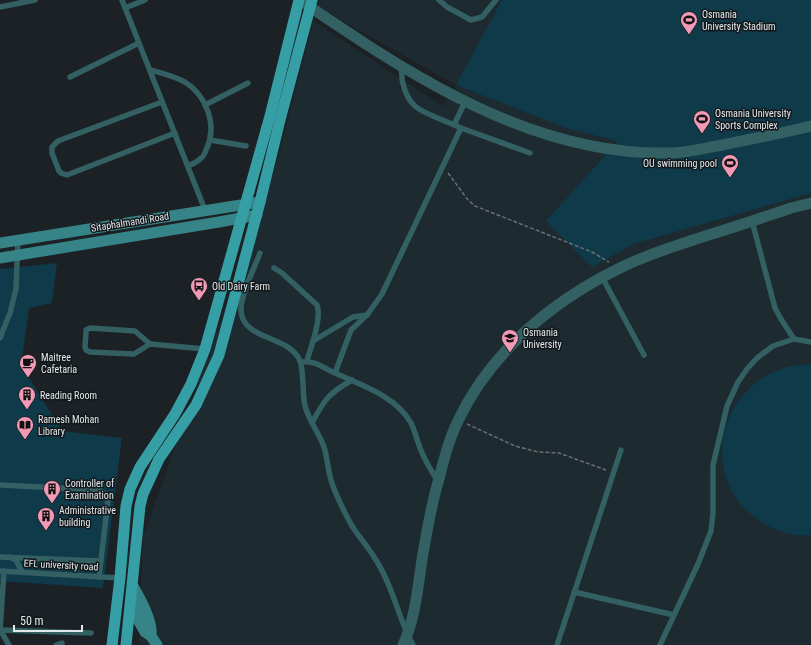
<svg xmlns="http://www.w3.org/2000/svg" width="811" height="645" font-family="'Roboto Condensed',sans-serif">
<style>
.built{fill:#1d2a30}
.green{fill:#0e3a4a}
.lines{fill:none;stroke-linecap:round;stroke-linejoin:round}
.path{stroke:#696f72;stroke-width:1.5;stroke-dasharray:4 2;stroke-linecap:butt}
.service{stroke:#336062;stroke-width:5.5}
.minor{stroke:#336062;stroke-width:11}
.secondary{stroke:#368488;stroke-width:11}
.primary{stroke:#359fa5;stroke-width:11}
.labels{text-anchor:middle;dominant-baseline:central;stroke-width:3;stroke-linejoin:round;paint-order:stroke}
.poi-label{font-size:10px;fill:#e4e9eb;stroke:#12181b;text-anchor:start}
.street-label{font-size:10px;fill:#e4e9eb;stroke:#12181b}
</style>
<rect width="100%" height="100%" fill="#1b2124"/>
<polygon class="built" points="320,0 811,0 811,645 139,645 143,537 275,169 313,21 443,106 456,85 318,7"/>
<g class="green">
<polygon points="502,0 811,0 811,193 633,244 592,267 546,221 618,141 566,128 456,85"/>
<polygon points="57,263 52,303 29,308 21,365 62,431 122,438 103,588 0,581 0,269"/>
<path d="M811 364V535C795 537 778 532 765 524 698 486 713 391 784 368 792 365 802 365 811 364Z"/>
</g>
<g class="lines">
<g class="path">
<polyline points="448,173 468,200 475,206 592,252 609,262"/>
<polyline points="467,424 515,446 538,452 559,453 606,470"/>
</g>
<g class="service">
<polyline points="122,0 205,210"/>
<polyline points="439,0 447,7 471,20 482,17 496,0"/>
<polyline points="0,7 35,0"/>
<polyline points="125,8 145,0"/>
<path d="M150 70C161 73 174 76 185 82 207 96 218 126 206 150 205 153 203 157 201 158 198 162 192 164 188 166"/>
<polyline points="70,77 139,43"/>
<polyline points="162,102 58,141 52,147 52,153 59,171 61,173 67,175 175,133"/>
<polyline points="205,105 248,83"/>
<polyline points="454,125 465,102"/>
<polyline points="461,128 530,153"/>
<polyline points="210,140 246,146"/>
<polyline points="752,221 775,308 781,319 794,339 811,342"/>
<path d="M260 253C255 267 240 296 241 310 242 341 290 335 300 361 304 371 302 393 305 406 309 421 319 433 324 447 328 460 328 474 333 486 337 497 348 520 354 529 363 542 373 553 380 567 394 591 399 620 413 645"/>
<path d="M274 268 282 273 317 305C322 319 311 346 307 361"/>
<polyline points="602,277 644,355"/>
<polyline points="0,338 10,313 16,289 18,240"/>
<polyline points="313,341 353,317 367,315"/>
<polyline points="150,344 134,354 90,352 86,350 85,347 86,332 86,330 90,328 135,331 150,344 205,349"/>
<path d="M301 362C315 360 323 368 335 373 361 385 396 396 411 423 416 433 418 445 423 455 427 464 433 473 438 482"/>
<path d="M335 373 351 330 367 315 382 294 461 128C449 122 430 116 419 109 406 101 400 81 402 67"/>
<path d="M312 423C324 400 329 393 352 380"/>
<polyline points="0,485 100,490 105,494 108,500 99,577"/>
<polyline points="0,557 101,561"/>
<polyline points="10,557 16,560 22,572"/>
<polyline points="0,571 120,578"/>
<polyline points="4,571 0,630 9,645"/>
<polyline points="574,592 674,615"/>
<polyline points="0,630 91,633"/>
<polyline points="56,645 62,643"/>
<polyline points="557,645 621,450"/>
<polyline points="660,645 698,564 711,531 713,513 713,465 727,406 738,382 747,369 757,358 773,346 794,339"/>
</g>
<g class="minor">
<path d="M301 0C320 15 341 27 361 41 453 101 556 155 669 153 686 153 705 148 722 145 752 139 782 133 811 126"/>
<path d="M403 645C417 615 418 580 424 548 428 525 432 501 439 479 444 459 449 439 458 421 490 353 551 302 618 269 643 256 670 248 696 239 728 229 759 219 791 208L811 203"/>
</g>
<g class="secondary">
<polyline points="0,243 260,202"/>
<polyline points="0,258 219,222 257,215"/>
<path d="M133 586C140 599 153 621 151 636"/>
<polyline points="133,597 137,618 145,632 151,636 157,645"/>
</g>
<g class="primary">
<polyline points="112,645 120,578 126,506 130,489 140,467 175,414 191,384 205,349 270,116 299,0"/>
<polyline points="126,645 140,506 143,494 159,459 196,405 219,355 260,202 280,120 312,0"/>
</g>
</g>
<defs>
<symbol id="stadium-pin" viewBox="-11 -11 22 30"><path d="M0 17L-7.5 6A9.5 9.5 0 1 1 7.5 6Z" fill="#f09ab5" stroke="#12181b"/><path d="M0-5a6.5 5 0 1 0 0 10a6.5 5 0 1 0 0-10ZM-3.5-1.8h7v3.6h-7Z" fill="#111"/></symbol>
<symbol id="bus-pin" viewBox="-11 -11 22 30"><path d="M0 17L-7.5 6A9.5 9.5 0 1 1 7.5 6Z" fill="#f09ab5" stroke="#12181b"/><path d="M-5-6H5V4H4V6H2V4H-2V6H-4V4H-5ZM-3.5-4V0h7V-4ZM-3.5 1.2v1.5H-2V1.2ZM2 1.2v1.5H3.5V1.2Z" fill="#111"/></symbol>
<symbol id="university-pin" viewBox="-11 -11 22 30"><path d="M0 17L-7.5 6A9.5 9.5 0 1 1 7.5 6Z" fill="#f09ab5" stroke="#12181b"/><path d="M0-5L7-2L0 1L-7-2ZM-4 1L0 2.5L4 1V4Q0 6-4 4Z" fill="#111"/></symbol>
<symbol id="cafe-pin" viewBox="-11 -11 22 30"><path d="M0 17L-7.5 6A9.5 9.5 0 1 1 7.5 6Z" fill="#f09ab5" stroke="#12181b"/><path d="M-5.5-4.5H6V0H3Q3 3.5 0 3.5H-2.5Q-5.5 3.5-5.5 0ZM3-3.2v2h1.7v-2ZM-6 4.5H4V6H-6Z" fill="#111"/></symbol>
<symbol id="building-pin" viewBox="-11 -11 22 30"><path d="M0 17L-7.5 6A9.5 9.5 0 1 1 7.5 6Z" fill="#f09ab5" stroke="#12181b"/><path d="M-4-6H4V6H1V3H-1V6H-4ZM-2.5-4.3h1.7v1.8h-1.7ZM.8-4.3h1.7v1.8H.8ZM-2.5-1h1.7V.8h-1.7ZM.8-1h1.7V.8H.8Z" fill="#111"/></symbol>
<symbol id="library-pin" viewBox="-11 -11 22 30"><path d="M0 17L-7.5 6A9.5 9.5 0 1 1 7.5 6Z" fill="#f09ab5" stroke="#12181b"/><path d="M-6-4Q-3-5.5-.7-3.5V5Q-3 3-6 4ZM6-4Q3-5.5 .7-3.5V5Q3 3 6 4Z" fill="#111"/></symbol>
</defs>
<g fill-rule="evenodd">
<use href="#stadium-pin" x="679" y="10" width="20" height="27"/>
<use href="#stadium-pin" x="692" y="109" width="20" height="27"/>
<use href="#stadium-pin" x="720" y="153" width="20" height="27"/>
<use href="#bus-pin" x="189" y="276" width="20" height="27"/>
<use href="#university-pin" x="500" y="328" width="20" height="27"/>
<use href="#cafe-pin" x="18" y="353" width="20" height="27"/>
<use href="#building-pin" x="17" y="385" width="20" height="27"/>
<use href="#library-pin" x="15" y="415" width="20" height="27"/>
<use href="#building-pin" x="42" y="479" width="20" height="27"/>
<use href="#building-pin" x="36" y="506" width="20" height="27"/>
</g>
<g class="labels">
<g class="poi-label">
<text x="702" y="14">Osmania<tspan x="702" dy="12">University Stadium</tspan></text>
<text x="715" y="113">Osmania University<tspan x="715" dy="12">Sports Complex</tspan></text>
<text x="717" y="163" text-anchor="end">OU swimming pool</text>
<text x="212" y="286">Old Dairy Farm</text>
<text x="523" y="332">Osmania<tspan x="523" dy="12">University</tspan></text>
<text x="41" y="357">Maitree<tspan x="41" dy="12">Cafetaria</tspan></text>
<text x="40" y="395">Reading Room</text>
<text x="38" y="419">Ramesh Mohan<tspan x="38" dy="12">Library</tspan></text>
<text x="65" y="483">Controller of<tspan x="65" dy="12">Examination</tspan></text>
<text x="59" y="510">Administrative<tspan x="59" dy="12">building</tspan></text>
</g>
<g class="street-label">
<text transform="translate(130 222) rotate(-9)">Sitaphalmandi Road</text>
<text transform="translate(61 565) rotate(3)">EFL university road</text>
</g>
</g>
<path d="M14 625v6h68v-6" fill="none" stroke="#e4e9eb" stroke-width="2"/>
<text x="20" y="625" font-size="12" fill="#e4e9eb" stroke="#12181b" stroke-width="3" paint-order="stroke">50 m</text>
</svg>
